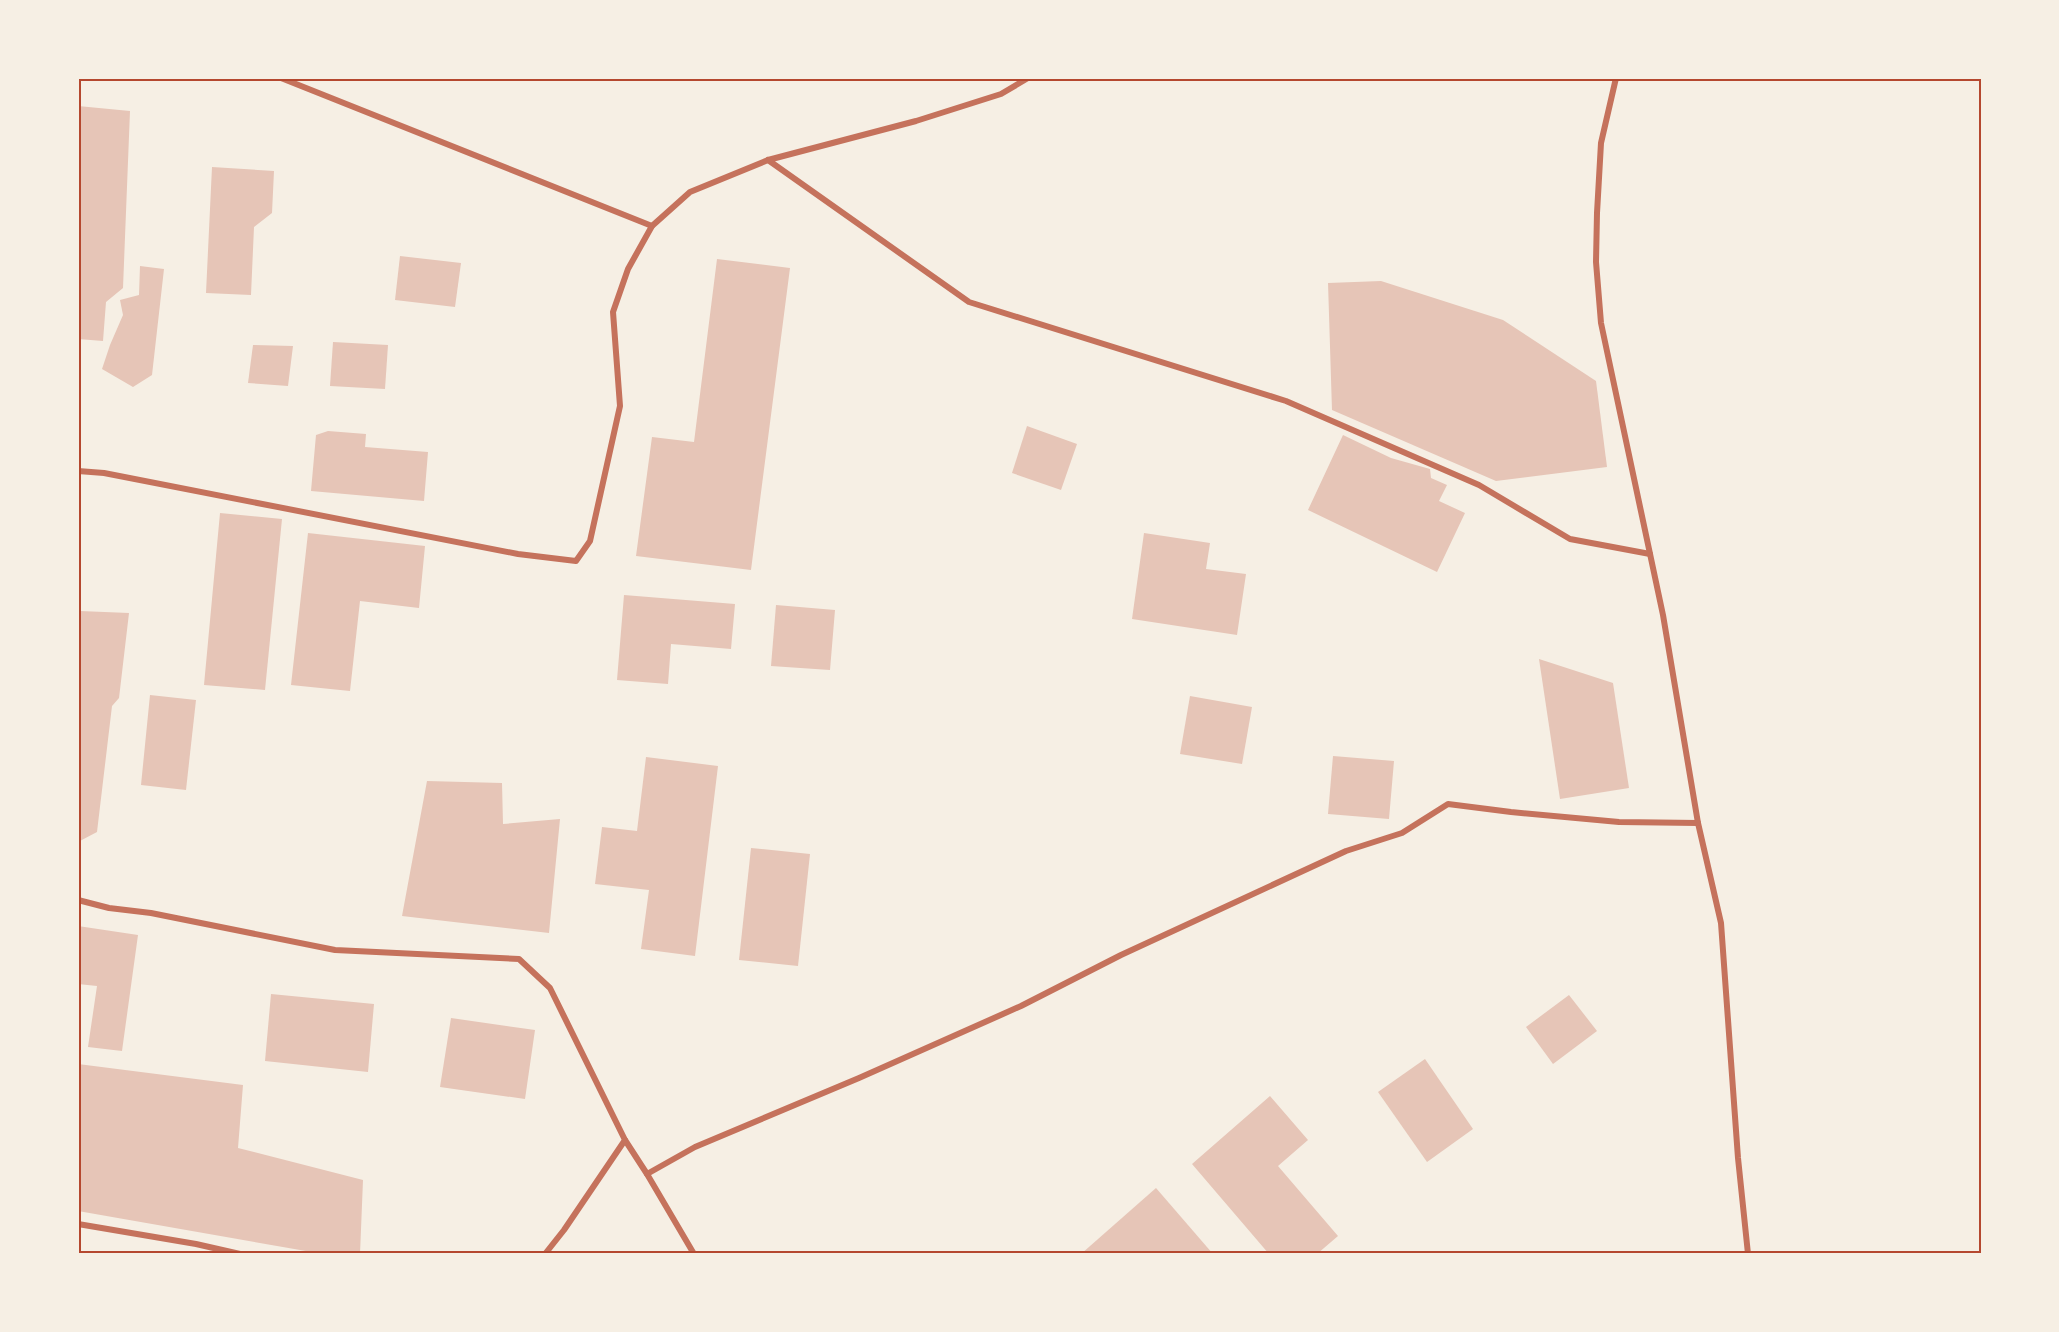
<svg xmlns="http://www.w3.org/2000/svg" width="2059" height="1332" font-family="'Golos Text',sans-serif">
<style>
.building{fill:#e6c5b7}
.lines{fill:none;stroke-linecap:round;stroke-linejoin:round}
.minor{stroke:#c5725c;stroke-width:6}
.neatline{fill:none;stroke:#b5482f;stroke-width:2}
</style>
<rect width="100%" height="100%" fill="#f6efe4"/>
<g class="building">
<polygon points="78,106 130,111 123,288 106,302 103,341 78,339"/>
<polygon points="212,167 274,171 272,213 254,227 251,295 206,293"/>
<polygon points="400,256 461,263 455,307 395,300"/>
<polygon points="717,259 790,268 751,570 636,556 652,437 694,442"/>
<polygon points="140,266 164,269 152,375 133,387 102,369 110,345 123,315 120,300 139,295"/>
<polygon points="1381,281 1503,320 1596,381 1607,467 1496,481 1332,410 1328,283"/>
<polygon points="333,342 388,345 385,389 330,386"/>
<polygon points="253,345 293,346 288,386 248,383"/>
<polygon points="1027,426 1077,444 1061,490 1012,473"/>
<polygon points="328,431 366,434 365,447 428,452 424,501 311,491 316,435"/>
<polygon points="1343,435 1391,458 1430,469 1431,478 1447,485 1439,501 1465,513 1437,572 1308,510"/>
<polygon points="220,513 282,519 265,690 204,685"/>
<polygon points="308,533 425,546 419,608 360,601 350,691 291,685"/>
<polygon points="1144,533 1210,543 1206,569 1246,574 1237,635 1132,619"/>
<polygon points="624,595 735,604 731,649 671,644 668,684 617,680"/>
<polygon points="776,605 835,610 830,670 771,666"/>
<polygon points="80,611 129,613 119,698 112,706 97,832 78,842 78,624"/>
<polygon points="1539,659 1613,683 1629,788 1560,799"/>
<polygon points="150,695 196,700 186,790 141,785"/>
<polygon points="1190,696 1252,707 1242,764 1180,754"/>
<polygon points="1333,756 1394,761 1389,819 1328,814"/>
<polygon points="646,757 718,766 695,956 641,949 649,890 595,884 602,827 637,831"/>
<polygon points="427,781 502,783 503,824 560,819 549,933 402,916"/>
<polygon points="751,848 810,854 798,966 739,960"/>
<polygon points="78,926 138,935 122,1051 88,1047 97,986 78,984"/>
<polygon points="271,994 374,1004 368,1072 265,1061"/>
<polygon points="1569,995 1597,1031 1553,1064 1526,1027"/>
<polygon points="451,1018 535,1030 525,1099 440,1087"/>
<polygon points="1425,1059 1473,1129 1427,1162 1378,1092"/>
<polygon points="78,1064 243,1085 238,1148 363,1180 360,1254 323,1254 78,1211"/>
<polygon points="1270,1096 1308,1140 1278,1166 1338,1236 1317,1254 1269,1254 1192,1164"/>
<polygon points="1156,1188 1213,1254 1081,1254"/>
</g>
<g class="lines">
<g class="minor">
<polyline points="281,78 652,226"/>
<polyline points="1616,78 1601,143 1597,213 1596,262 1601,323 1663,615 1698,823 1721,923 1738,1158 1748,1254"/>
<polyline points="768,160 969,302 1286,401 1479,485 1570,539 1650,554"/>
<polyline points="78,471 104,473 518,554 576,561 590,541 620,406 613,312 628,269 652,226 690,192 768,160 916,121 1001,94 1028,78"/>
<polyline points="78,900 109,908 151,913 335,950 519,959 550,988 625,1140 564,1230 545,1254"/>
<polyline points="625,1140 647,1174 694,1254"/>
<polyline points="647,1174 695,1147 859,1078 1021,1006 1121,955 1346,851 1402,833 1448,804 1511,812 1619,822 1698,823"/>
<polyline points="78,1224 196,1244 240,1254"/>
</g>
</g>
<rect width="2059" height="1332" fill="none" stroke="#f6efe4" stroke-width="159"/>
<rect x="80" y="80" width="1900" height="1172" class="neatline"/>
</svg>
